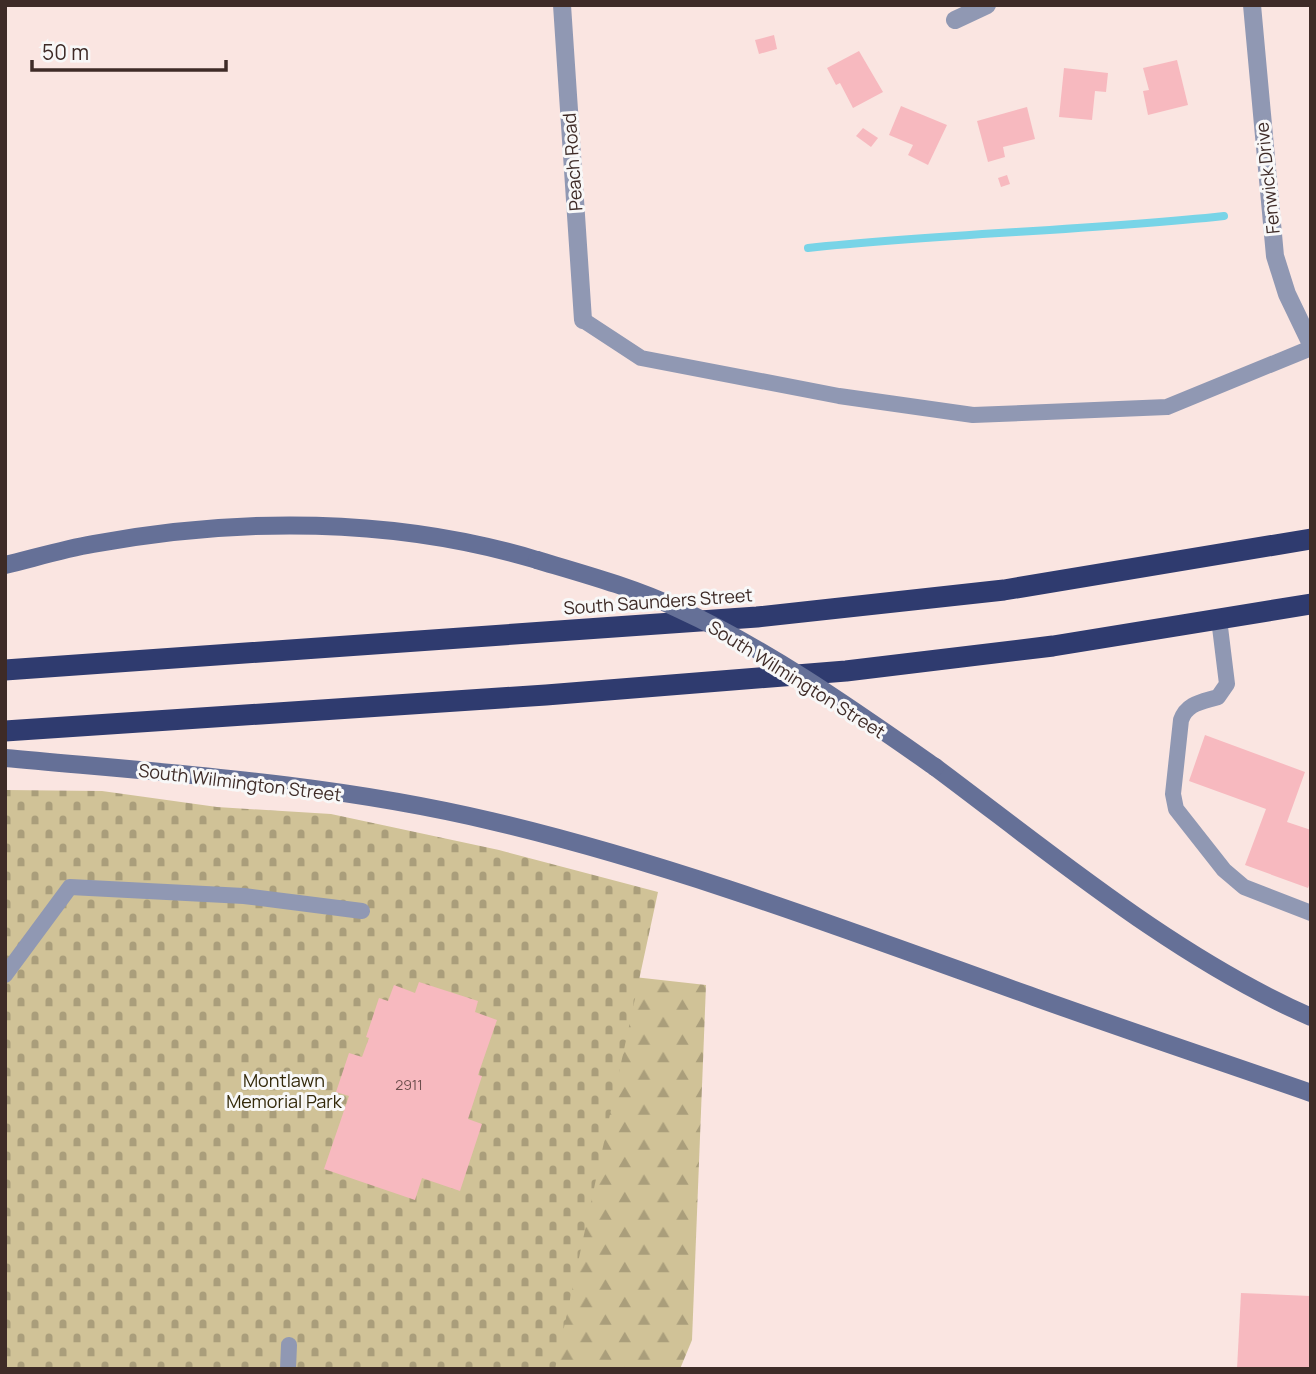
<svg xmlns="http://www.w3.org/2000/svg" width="1316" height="1374" font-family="Manrope,sans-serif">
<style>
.forest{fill:url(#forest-firs)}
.cemetery{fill:url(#cemetery-stones)}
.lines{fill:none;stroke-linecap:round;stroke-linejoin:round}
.stream{stroke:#78d4e7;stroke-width:8}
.building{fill:#f7b9bf}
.lane{stroke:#9098b3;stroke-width:16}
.street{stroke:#9098b3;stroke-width:18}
.secondary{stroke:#657097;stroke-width:18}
.highway{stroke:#2f3b6f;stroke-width:21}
.secondary-bridge{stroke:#657097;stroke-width:18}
.labels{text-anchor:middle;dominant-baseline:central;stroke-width:6;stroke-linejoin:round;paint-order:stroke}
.number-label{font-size:14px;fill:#6c4e4d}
.street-label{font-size:18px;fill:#3e2b27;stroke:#f8f8f8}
.park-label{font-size:18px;fill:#33290a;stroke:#f8f8f8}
</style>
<defs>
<pattern id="forest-firs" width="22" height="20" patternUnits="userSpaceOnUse" patternTransform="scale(1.75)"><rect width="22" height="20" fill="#d0c297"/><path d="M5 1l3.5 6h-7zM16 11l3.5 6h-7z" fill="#aa9e7b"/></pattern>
<pattern id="cemetery-stones" width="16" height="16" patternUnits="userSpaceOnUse" patternTransform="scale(1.75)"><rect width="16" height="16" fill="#d0c297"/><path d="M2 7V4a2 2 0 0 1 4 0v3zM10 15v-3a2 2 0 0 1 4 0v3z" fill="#aa9e7b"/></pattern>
</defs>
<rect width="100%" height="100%" fill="#fae5e1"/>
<polygon class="forest" points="616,975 706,985 692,1340 680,1369 525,1369"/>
<polygon class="cemetery" points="5,790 102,791 217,807 331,814 499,850 658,892 555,1369 5,1369"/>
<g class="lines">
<path class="stream" d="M808 248C947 233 1086 231 1224 216"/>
</g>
<g class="building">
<polygon points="774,35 777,49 759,54 755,40"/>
<polygon points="859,51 883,92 853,108 840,83 836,85 827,68"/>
<polygon points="1177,60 1188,105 1148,115 1143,91 1149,90 1143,68"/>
<polygon points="1064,68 1108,73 1106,92 1095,91 1092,120 1059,117"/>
<polygon points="901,106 947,125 928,165 908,155 913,145 889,135"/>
<polygon points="1027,107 1035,139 1003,147 1005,157 988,162 977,121"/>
<polygon points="863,128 878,138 871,147 856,136"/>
<polygon points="1007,175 1010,184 1001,187 998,178"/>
<polygon points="1205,735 1305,772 1287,822 1311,830 1311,880 1308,888 1245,865 1266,809 1189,781"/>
<polygon points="419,982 478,1001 475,1012 497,1020 478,1075 482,1076 468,1119 482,1124 460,1191 422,1178 415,1200 324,1169 349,1096 336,1092 349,1053 362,1057 369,1038 366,1037 379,998 388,1001 394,985 415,993"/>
<polygon points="1241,1293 1311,1296 1311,1369 1237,1369"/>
</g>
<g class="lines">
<g class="lane">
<polyline points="583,320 641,358 839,396 973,415 1167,407 1311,348"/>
<path d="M1219 619 1227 684 1218 697C1202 702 1187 703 1181 720L1173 794 1176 809 1224 870 1244 887 1311 913"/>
<polyline points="5,975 70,887 244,896 362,911"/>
<polyline points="288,1369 289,1345"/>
</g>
<g class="street">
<polyline points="562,5 583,320"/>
<polyline points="1252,5 1275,256 1287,294 1311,344"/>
<polyline points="955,20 987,5"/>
</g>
<g class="secondary">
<path d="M5 565C34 558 64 549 93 544 239 517 394 517 537 560"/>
<path d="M5 758C167 773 332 783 491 821 677 865 855 933 1034 997 1126 1030 1219 1061 1311 1093"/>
<path d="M935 767C1053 855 1176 958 1311 1017"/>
</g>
<g class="highway">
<polyline points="5,670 757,617 1004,590 1311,539"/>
<polyline points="5,731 546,695 846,671 1053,646 1311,604"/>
</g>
<path class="secondary-bridge" d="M537 560C584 574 632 587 677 608 769 650 852 709 935 767"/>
</g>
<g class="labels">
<g class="number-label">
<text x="409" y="1084">2911</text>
</g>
<g class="street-label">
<text transform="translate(572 162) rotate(-94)">Peach Road</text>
<text transform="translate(1267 178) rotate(-96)">Fenwick Drive</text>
<text transform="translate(658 601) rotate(-4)">South Saunders Street</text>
<text transform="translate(797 679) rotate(32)">South Wilmington Street</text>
<text transform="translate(240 782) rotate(7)">South Wilmington Street</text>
</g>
<g class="park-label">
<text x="284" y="1080">Montlawn<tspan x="284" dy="21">Memorial Park</tspan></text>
</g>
</g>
<rect width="1316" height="1374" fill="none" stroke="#3e2b27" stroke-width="14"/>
<path d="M32 60v10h194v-10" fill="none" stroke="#3e2b27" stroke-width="3.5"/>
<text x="42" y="60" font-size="21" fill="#3e2b27" stroke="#f8f8f8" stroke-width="5" paint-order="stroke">50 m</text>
</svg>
